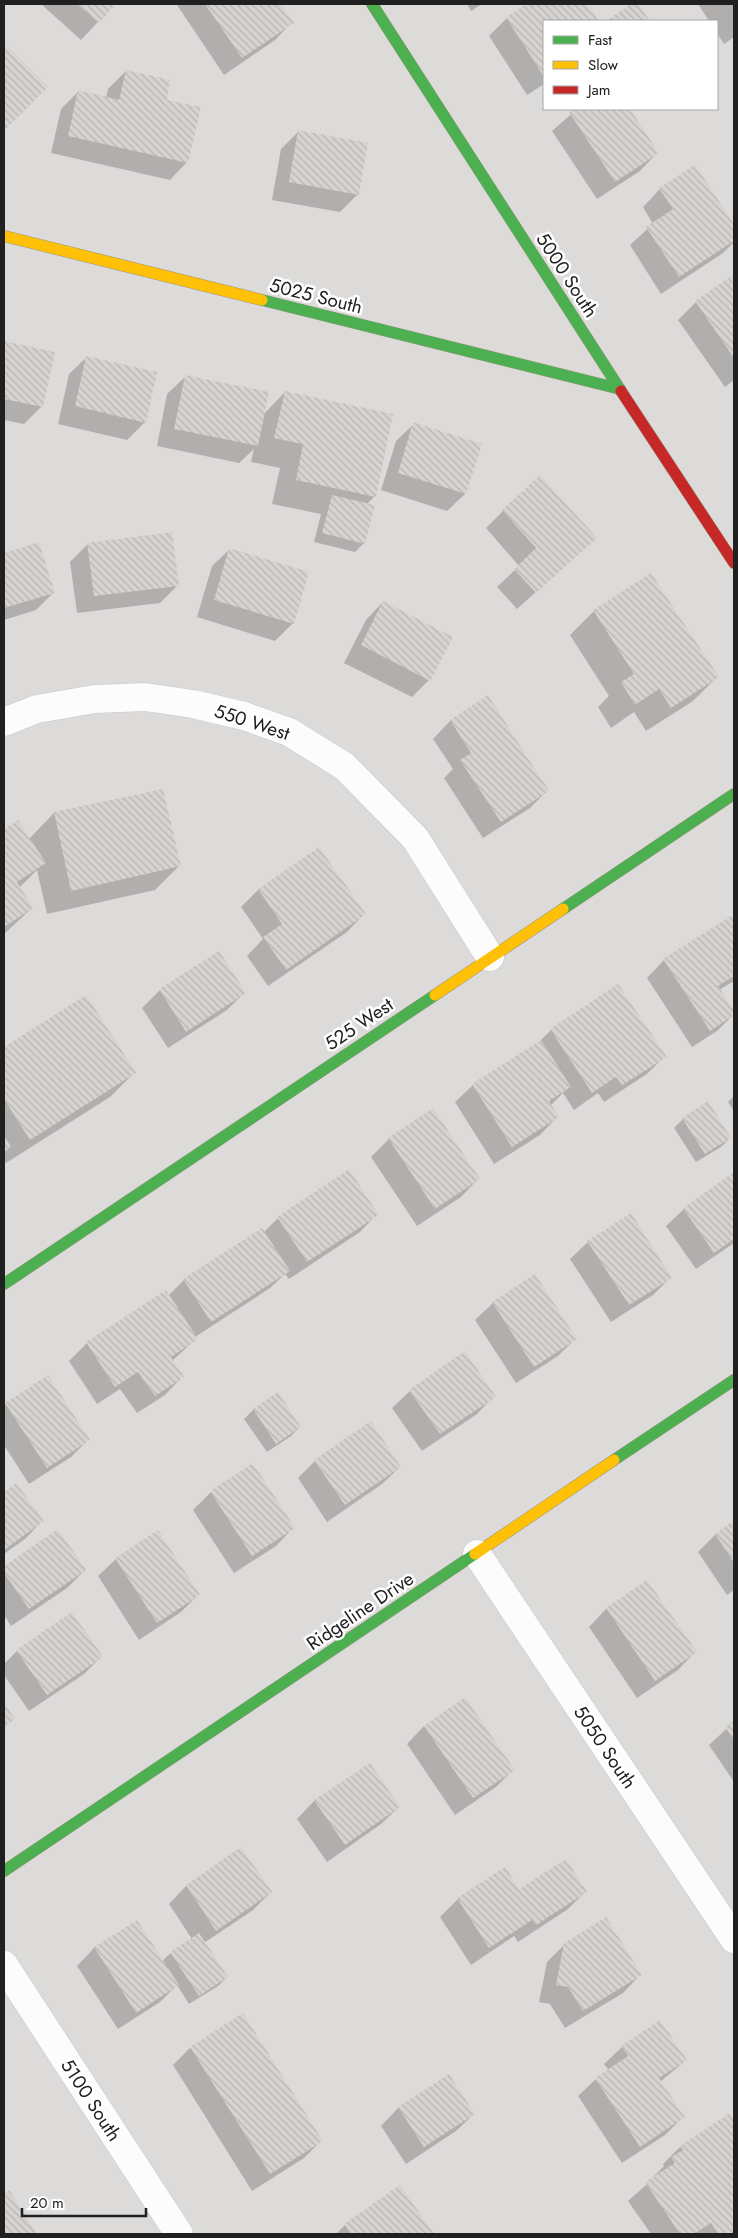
<svg xmlns="http://www.w3.org/2000/svg" width="738" height="2238" font-family="Jost,sans-serif">
<style>
.residential{fill:#dddbda;fill-rule:evenodd}
.shadow{fill:#0003}
.building{fill:url(#building-back-hatch)}
.lines{fill:none;stroke-linecap:round;stroke-linejoin:round}
.street-casing{stroke:#c7c6c4;stroke-width:29}
.fast-casing{stroke:#99977f;stroke-width:12}
.slow-casing{stroke:#99977f;stroke-width:12}
.jam-casing{stroke:#99977f;stroke-width:12}
.street{stroke:#fcfcfc;stroke-width:28}
.fast{stroke:#4caf50;stroke-width:11}
.slow{stroke:#ffc107;stroke-width:11}
.jam{stroke:#c62828;stroke-width:11}
.labels{text-anchor:middle;dominant-baseline:central;stroke-width:5;stroke-linejoin:round;paint-order:stroke}
.street-label{font-size:19px;fill:#202020;stroke:#fff}
</style>
<defs>
<pattern id="building-back-hatch" width="6" height="6" patternUnits="userSpaceOnUse" patternTransform="scale(1.25)"><rect width="6" height="6" fill="#d6d3d1"/><path d="M-1 5l2 2M0 0l6 6M5-1l2 2" fill="none" stroke="#b7b5b3"/></pattern>
</defs>
<rect width="100%" height="100%" fill="#eeebe8"/>
<path class="residential" d="M4 4H734V2234H4ZM544 21H717V109H544Z"/>
<g class="shadow">
<polygon points="41,4 115,4 81,40"/>
<polygon points="178,4 279,4 292,22 275,40 224,75 177,5"/>
<polygon points="467,4 482,4 471,11"/>
<polygon points="529,4 586,4 598,21 544,21 544,84 527,95 489,36 507,18"/>
<polygon points="698,4 734,4 734,37 724,44 717,33 717,21 709,21"/>
<polygon points="7,48 46,87 4,129 4,51"/>
<polygon points="126,71 165,101 187,162 170,180 51,153 61,109 78,92 106,98 108,89"/>
<polygon points="577,109 628,109 657,153 640,171 597,199 552,131"/>
<polygon points="299,131 358,194 340,212 272,200 281,149"/>
<polygon points="695,166 734,226 734,242 723,253 661,294 630,245 653,224 643,207 660,189"/>
<polygon points="734,276 734,380 725,387 678,320 696,302"/>
<polygon points="4,342 53,353 42,406 24,424 4,420"/>
<polygon points="87,357 145,422 127,440 58,424 69,374"/>
<polygon points="185,377 264,414 285,392 375,496 367,504 364,543 355,552 314,542 321,514 272,504 280,468 251,462 254,449 239,463 157,446 167,394"/>
<polygon points="414,424 480,445 465,494 447,511 381,490 396,441"/>
<polygon points="503,511 577,555 517,609 497,587 519,566 486,528"/>
<polygon points="39,544 53,593 36,610 4,620 4,554"/>
<polygon points="88,544 178,585 160,603 77,613 70,562"/>
<polygon points="230,549 293,623 275,641 197,617 212,566"/>
<polygon points="383,602 429,680 412,697 344,663 366,620"/>
<polygon points="594,611 717,677 693,701 646,731 634,712 611,728 598,707 609,696 570,635"/>
<polygon points="487,697 548,790 530,808 483,838 444,778 453,769 433,739 450,721"/>
<polygon points="162,790 179,866 155,890 47,914 37,870 19,888 32,908 4,934 4,830 17,821 29,839 54,813"/>
<polygon points="319,848 364,914 347,932 268,986 247,956 263,939 241,907 258,890"/>
<polygon points="734,916 734,981 719,990 734,1014 717,1031 692,1047 647,978 664,960"/>
<polygon points="219,952 244,993 227,1010 168,1048 142,1008 160,990"/>
<polygon points="618,986 665,1056 647,1074 604,1102 598,1093 574,1110 563,1093 550,1106 557,1117 540,1135 494,1164 455,1102 473,1085 536,1045 551,1030"/>
<polygon points="86,996 135,1072 110,1097 6,1163 4,1160 4,1049"/>
<polygon points="734,1096 734,1111 728,1102"/>
<polygon points="683,1119 730,1138 721,1147 696,1162 674,1128"/>
<polygon points="389,1139 478,1179 461,1197 417,1226 371,1157"/>
<polygon points="349,1171 377,1214 360,1232 289,1279 285,1274 270,1288 195,1337 196,1339 172,1361 182,1377 165,1395 137,1413 120,1389 97,1404 69,1361 87,1343 168,1296 184,1280 264,1232 278,1218"/>
<polygon points="734,1174 734,1243 696,1269 666,1226 684,1209"/>
<polygon points="588,1242 670,1278 653,1295 611,1322 570,1259"/>
<polygon points="493,1303 575,1339 558,1356 516,1383 475,1320"/>
<polygon points="410,1391 494,1396 477,1414 422,1451 392,1408"/>
<polygon points="277,1394 300,1427 291,1436 267,1452 244,1419 253,1410"/>
<polygon points="6,1404 89,1439 71,1457 29,1484 4,1445 4,1406"/>
<polygon points="315,1461 400,1467 382,1484 327,1522 298,1478"/>
<polygon points="253,1465 293,1528 276,1546 234,1573 193,1510 211,1492"/>
<polygon points="16,1485 42,1521 25,1539 4,1554 4,1494"/>
<polygon points="734,1522 734,1590 727,1595 698,1552 716,1534"/>
<polygon points="57,1531 85,1570 67,1588 11,1626 4,1615 4,1567"/>
<polygon points="116,1559 198,1595 181,1612 139,1640 98,1576"/>
<polygon points="647,1582 695,1652 678,1670 637,1698 589,1627 606,1609"/>
<polygon points="17,1651 101,1657 84,1674 29,1711 4,1675 4,1664"/>
<polygon points="734,1722 734,1782 709,1745"/>
<polygon points="424,1726 513,1770 496,1787 455,1815 407,1744"/>
<polygon points="369,1764 399,1807 381,1824 327,1862 297,1819 314,1801"/>
<polygon points="241,1849 271,1892 253,1910 204,1943 227,1977 218,1986 189,2004 177,1985 160,2002 118,2029 77,1966 94,1948 137,1922 162,1961 171,1953 192,1939 169,1904 186,1886"/>
<polygon points="505,1869 519,1891 586,1891 568,1909 518,1942 514,1936 471,1965 440,1917 458,1899"/>
<polygon points="565,1944 640,1975 623,1993 565,2028 550,2004 539,2002 547,1962"/>
<polygon points="242,2015 321,2141 304,2158 252,2191 173,2065 190,2048"/>
<polygon points="622,2047 686,2060 660,2082 683,2117 665,2135 622,2163 578,2096 596,2079 609,2070 604,2064"/>
<polygon points="449,2076 474,2114 456,2131 406,2164 381,2126 398,2108"/>
<polygon points="729,2114 734,2122 734,2234 651,2234 628,2201 655,2177 654,2176 664,2166 663,2164 680,2147"/>
<polygon points="400,2187 433,2234 336,2234 345,2225"/>
<polygon points="8,2192 36,2234 4,2234 4,2195"/>
</g>
<g class="building">
<polygon points="77,4 116,4 99,23"/>
<polygon points="205,4 281,4 294,23 242,58"/>
<polygon points="527,4 588,4 599,21 544,21 544,77 506,17"/>
<polygon points="631,4 638,4 650,21 606,21"/>
<polygon points="7,46 48,87 4,131 4,49"/>
<polygon points="126,70 170,80 167,100 201,107 188,163 68,136 78,90 119,100"/>
<polygon points="574,109 630,109 659,153 615,182 569,112"/>
<polygon points="298,130 368,143 359,195 289,182"/>
<polygon points="695,165 734,224 734,241 679,277 646,227 673,209 659,188"/>
<polygon points="734,274 734,358 695,301"/>
<polygon points="4,341 55,352 43,407 4,399"/>
<polygon points="86,356 157,372 146,423 75,406"/>
<polygon points="185,375 269,392 258,446 174,429"/>
<polygon points="285,391 393,414 376,497 296,480 303,444 274,438"/>
<polygon points="413,422 482,444 466,494 398,473"/>
<polygon points="540,475 597,538 536,593 514,569 536,548 502,510"/>
<polygon points="332,495 375,505 365,544 322,533"/>
<polygon points="172,532 179,586 94,596 87,543"/>
<polygon points="39,542 55,593 4,608 4,553"/>
<polygon points="229,548 309,572 294,624 214,600"/>
<polygon points="651,573 719,677 671,708 659,689 635,705 621,682 634,674 593,610"/>
<polygon points="383,601 453,637 430,681 361,645"/>
<polygon points="488,695 549,791 501,822 460,760 471,753 450,720"/>
<polygon points="163,789 181,866 71,891 54,812"/>
<polygon points="18,820 46,863 17,882 33,908 4,927 4,829"/>
<polygon points="319,847 366,914 286,970 263,937 282,924 258,889"/>
<polygon points="734,914 734,976 718,986 734,1010 734,1015 710,1031 663,959"/>
<polygon points="219,951 246,993 186,1032 159,989"/>
<polygon points="618,984 667,1057 622,1085 616,1077 592,1093 550,1029"/>
<polygon points="86,995 136,1073 30,1140 4,1099 4,1047"/>
<polygon points="541,1040 571,1087 549,1101 559,1117 512,1147 472,1084"/>
<polygon points="708,1101 731,1138 705,1154 682,1118"/>
<polygon points="433,1108 480,1179 435,1209 388,1138"/>
<polygon points="4,1135 11,1147 4,1152"/>
<polygon points="349,1169 379,1215 307,1262 277,1217"/>
<polygon points="734,1172 734,1239 714,1253 683,1208"/>
<polygon points="631,1213 672,1278 629,1305 587,1241"/>
<polygon points="262,1228 290,1271 211,1322 183,1279"/>
<polygon points="535,1274 577,1339 534,1367 492,1302"/>
<polygon points="166,1290 198,1339 171,1357 184,1377 155,1396 138,1372 115,1387 86,1342"/>
<polygon points="465,1351 496,1397 440,1434 409,1390"/>
<polygon points="48,1375 90,1440 47,1468 5,1403"/>
<polygon points="278,1392 301,1427 276,1444 253,1409"/>
<polygon points="371,1421 401,1467 345,1505 314,1460"/>
<polygon points="253,1463 295,1528 252,1556 210,1491"/>
<polygon points="16,1483 44,1521 4,1550 4,1492"/>
<polygon points="734,1520 734,1563 715,1534"/>
<polygon points="58,1529 86,1570 29,1609 4,1573 4,1566"/>
<polygon points="158,1530 200,1595 157,1623 115,1558"/>
<polygon points="647,1580 697,1652 655,1681 606,1608"/>
<polygon points="72,1612 103,1657 47,1695 16,1650"/>
<polygon points="465,1697 515,1770 473,1798 424,1726"/>
<polygon points="4,1703 15,1719 4,1727"/>
<polygon points="734,1721 734,1740 725,1727"/>
<polygon points="370,1763 400,1807 345,1845 314,1800"/>
<polygon points="241,1847 272,1892 216,1931 186,1885"/>
<polygon points="566,1859 587,1892 536,1925 532,1920 489,1948 457,1898 505,1867 519,1889"/>
<polygon points="606,1917 642,1975 583,2011 568,1987 556,1985 564,1943"/>
<polygon points="137,1920 179,1985 136,2013 94,1947"/>
<polygon points="199,1933 228,1977 199,1996 170,1952"/>
<polygon points="243,2013 323,2141 270,2174 190,2047"/>
<polygon points="660,2020 687,2060 659,2078 685,2117 640,2147 595,2078 628,2056 621,2046"/>
<polygon points="449,2074 475,2114 424,2147 398,2107"/>
<polygon points="730,2113 734,2120 734,2234 718,2234 711,2223 694,2234 680,2234 645,2182 675,2163 671,2157 683,2150 680,2146"/>
<polygon points="400,2185 434,2234 351,2234 344,2224"/>
<polygon points="9,2190 37,2234 4,2234 4,2193"/>
</g>
<g class="lines">
<defs>
<g id="street">
<polyline points="4,722 37,709 95,699 145,697 193,704 244,716 289,732 344,766 415,838 490,957"/>
<polyline points="477,1554 734,1939"/>
<polyline points="4,1965 179,2234"/>
</g>
<g id="fast">
<polyline points="372,4 621,391"/>
<polyline points="262,300 620,389"/>
<polyline points="563,909 734,794"/>
<polyline points="4,1284 435,995"/>
<polyline points="614,1460 734,1380"/>
<polyline points="4,1871 475,1554"/>
</g>
<g id="slow">
<polyline points="4,236 262,300"/>
<polyline points="435,995 563,909"/>
<polyline points="475,1554 614,1460"/>
</g>
<polyline id="jam" points="621,391 734,563"/>
</defs>
<use href="#street" class="street-casing"/>
<use href="#fast" class="fast-casing"/>
<use href="#slow" class="slow-casing"/>
<use href="#jam" class="jam-casing"/>
<use href="#street" class="street"/>
<use href="#fast" class="fast"/>
<use href="#slow" class="slow"/>
<use href="#jam" class="jam"/>
</g>
<g class="labels">
<g class="street-label">
<text transform="translate(567 275) rotate(57)">5000 South</text>
<text transform="translate(316 296) rotate(14)">5025 South</text>
<text transform="translate(252 722) rotate(18)">550 West</text>
<text transform="translate(359 1024) rotate(-34)">525 West</text>
<text transform="translate(360 1611) rotate(-34)">Ridgeline Drive</text>
<text transform="translate(605 1747) rotate(56)">5050 South</text>
<text transform="translate(91 2100) rotate(57)">5100 South</text>
</g>
</g>
<rect width="738" height="2238" fill="none" stroke="#202020" stroke-width="10"/>
<rect x="543" y="20" width="175" height="90" fill="#ffffff" stroke="#a6a6a6"/>
<rect x="553" y="36" width="25" height="8" fill="#4caf50" stroke="#a6a6a6"/>
<text x="588" y="45" font-size="15" fill="#202020">Fast</text>
<rect x="553" y="61" width="25" height="8" fill="#ffc107" stroke="#a6a6a6"/>
<text x="588" y="70" font-size="15" fill="#202020">Slow</text>
<rect x="553" y="86" width="25" height="8" fill="#c62828" stroke="#a6a6a6"/>
<text x="588" y="95" font-size="15" fill="#202020">Jam</text>
<path d="M22 2208v8h124v-8" fill="none" stroke="#202020" stroke-width="2.5"/>
<text x="30" y="2208" font-size="15" fill="#202020" stroke="#ffffff" stroke-width="4" paint-order="stroke">20 m</text>
</svg>
